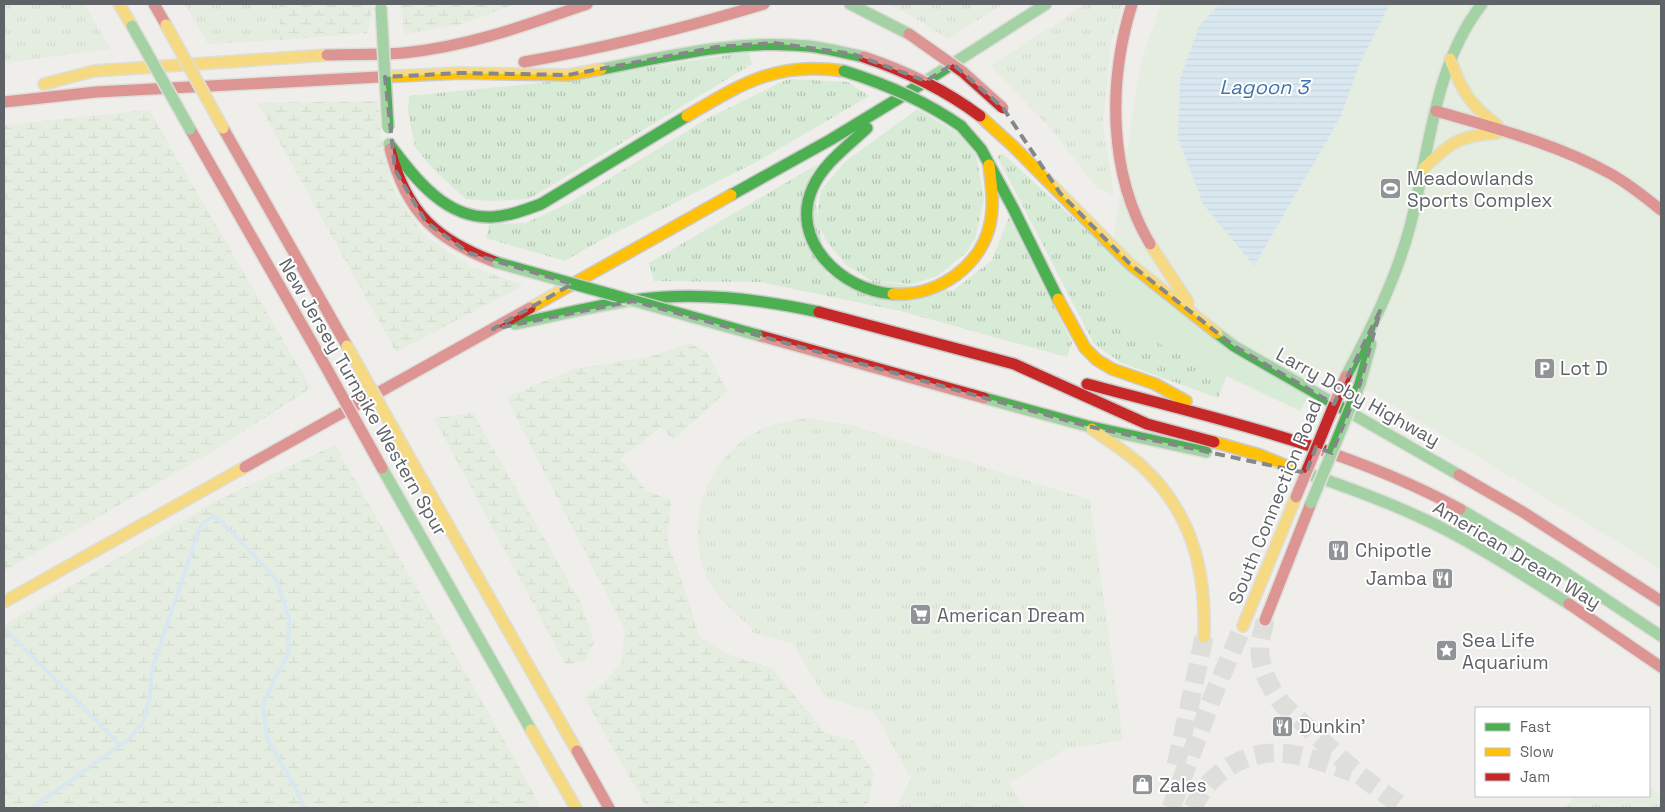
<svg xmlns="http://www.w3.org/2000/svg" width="1665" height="812" font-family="'Space Grotesk',sans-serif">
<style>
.grass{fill:url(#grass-tufts)}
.wetland{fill:url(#wetland-marsh)}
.pitch{fill:#d8ebd6}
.water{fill:url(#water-rules)}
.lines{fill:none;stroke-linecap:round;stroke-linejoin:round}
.stream{stroke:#bfe0f9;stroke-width:4}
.secondary-tunnel{stroke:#cbcbca;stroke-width:19;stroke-dasharray:19 9;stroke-linecap:butt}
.fast-casing{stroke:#cacacb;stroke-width:14}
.slow-casing{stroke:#cacacb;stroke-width:14}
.jam-casing{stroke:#cacacb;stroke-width:14}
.fast{stroke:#4caf50;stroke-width:11}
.slow{stroke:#ffc107;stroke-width:11}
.jam{stroke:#c62828;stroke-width:11}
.fast-bridge-casing{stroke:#cacacb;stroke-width:14;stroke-linecap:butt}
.slow-bridge-casing{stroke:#cacacb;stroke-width:14;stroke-linecap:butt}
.jam-bridge-casing{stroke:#cacacb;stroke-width:14;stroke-linecap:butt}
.fast-bridge{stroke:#4caf50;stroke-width:11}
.slow-bridge{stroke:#ffc107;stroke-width:11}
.jam-bridge{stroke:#c62828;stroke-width:11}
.marked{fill:none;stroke:#84888a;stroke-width:4;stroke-dasharray:10 6;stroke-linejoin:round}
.labels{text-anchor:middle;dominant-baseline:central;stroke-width:4;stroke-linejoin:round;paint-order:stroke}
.poi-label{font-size:19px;fill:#5f6368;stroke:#fff;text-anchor:start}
.street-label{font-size:19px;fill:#5f6368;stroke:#fff}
.water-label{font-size:20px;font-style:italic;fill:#4174aa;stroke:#fff}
</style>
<defs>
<pattern id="grass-tufts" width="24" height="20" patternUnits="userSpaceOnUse" patternTransform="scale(1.25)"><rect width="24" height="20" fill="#d8ebd6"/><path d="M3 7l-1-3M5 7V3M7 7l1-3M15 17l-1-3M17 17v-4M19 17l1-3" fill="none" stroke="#b2c2b1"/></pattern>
<pattern id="wetland-marsh" width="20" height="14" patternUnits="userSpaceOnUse" patternTransform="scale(1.25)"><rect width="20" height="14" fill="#d8ebd6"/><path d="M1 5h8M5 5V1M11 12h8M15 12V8" fill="none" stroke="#b2c2b1"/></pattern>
<pattern id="water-rules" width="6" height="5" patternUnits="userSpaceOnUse" patternTransform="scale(1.25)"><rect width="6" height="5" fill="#bfe0f9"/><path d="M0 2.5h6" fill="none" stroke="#9eb9cd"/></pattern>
</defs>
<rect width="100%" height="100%" fill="#efeeea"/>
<g class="grass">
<polygon points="4,4 84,4 110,49 4,63"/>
<polygon points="185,4 279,4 280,40 208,44"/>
<polygon points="888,4 1003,4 948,39 905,12"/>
<polygon points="1085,4 1123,4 1111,42 1103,125 1114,195 1097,188 1051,129 991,66 1059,22"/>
<polygon points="748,52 752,64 529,199 491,201 466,199 434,170 415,147 408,111 409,96 558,81"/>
<polygon points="788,79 848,82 869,96 762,159 601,240 565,261 486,238 489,224 526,223 571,202 710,117"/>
<polygon points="917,109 959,134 976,155 984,199 975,239 966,253 937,276 911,284 870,280 845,264 825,239 819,226 818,213 821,190 845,162"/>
<polygon points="1003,154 1232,363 1218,398 1122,363 1094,344 997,156"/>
<polygon points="818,164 811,175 827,275 953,291 992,260 1009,217 1072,343 1067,357 900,311 759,282 654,281 649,263"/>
<path d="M808 418 850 425 1090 500 1123 740 1065 749 1009 783 1024 808H896L911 779 874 712 825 697 793 644 752 632 753 628C736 616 719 599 709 581 682 529 705 458 757 432 773 424 790 420 808 418Z"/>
<polygon points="1649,786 1661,796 1661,808 1565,808 1575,796 1649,796"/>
</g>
<g class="wetland">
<polygon points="279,4 374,4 367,33 280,40"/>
<polygon points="401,4 515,4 462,24 404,34"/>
<polygon points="378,101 382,147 394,191 425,236 472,267 524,285 396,352 258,103"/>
<polygon points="149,110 311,388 208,454 4,571 4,125"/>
<polygon points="690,343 708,354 727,391 673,440 661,427 620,459 646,490 671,501 667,538 700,637 727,654 772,668 825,733 854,741 874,774 868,802 863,808 647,808 584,697 602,684 622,662 625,630 506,397 574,369 649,357"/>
<polygon points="473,413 582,605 594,643 585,661 566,665 434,418"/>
<polygon points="335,445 511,752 541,808 4,808 4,625 218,500"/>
</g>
<polygon class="pitch" points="1161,4 1661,4 1661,571 1626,547 1378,396 1324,368 1300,411 1101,316 1141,62"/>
<polygon class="water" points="1220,4 1390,4 1360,63 1340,118 1254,266 1203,204 1178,138 1180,79 1199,26"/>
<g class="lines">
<g class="stream">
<polyline points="5,629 120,745"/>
<polyline points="32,808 129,739 144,721 150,695 152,669 201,525 213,516 223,523 276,579 289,618 288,655 274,680 263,705 267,738 297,791 304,808"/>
</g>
<g class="secondary-tunnel">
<path d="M1265 620C1264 627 1261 635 1260 643 1258 666 1269 687 1283 705L1358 774 1404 808"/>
<polyline points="1176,765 1190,703 1204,637"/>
<polyline points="1171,808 1215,691 1243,626"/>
<path d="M1193 808C1200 791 1212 778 1227 768 1269 740 1308 757 1352 772"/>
</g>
<defs>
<g id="fast">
<polyline points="850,4 909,34"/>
<path d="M601 69C669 56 738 39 808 46 827 48 846 53 864 57"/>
<polyline points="961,126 981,149 1013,208 1058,299"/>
<path d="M867 128C848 146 824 163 813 187 788 240 842 291 893 294"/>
<path d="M389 144C415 178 445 219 492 217 509 216 525 210 541 204L687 116"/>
<polyline points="731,195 830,140 896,100 1046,4"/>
<path d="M515 324C555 316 594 306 634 300 696 291 758 299 819 312"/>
<polyline points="1217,333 1234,346 1459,475"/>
<path d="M1346 376C1371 329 1395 281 1409 230 1430 154 1432 68 1482 4"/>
<polyline points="1360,384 1371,344"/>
<polyline points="984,398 1087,426 1206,452"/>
<polyline points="382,468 531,730"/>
<path d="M1306 473C1353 489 1400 506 1444 529 1487 551 1528 578 1569 604"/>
<polyline points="1460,509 1557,567 1661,636"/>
</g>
<g id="slow">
<polyline points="119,4 132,26"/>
<path d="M1450 59C1462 91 1469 104 1497 125"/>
<polyline points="379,77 460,73 568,75 601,69"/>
<polyline points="44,84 94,71 327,55"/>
<path d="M687 116C743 83 777 61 844 71"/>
<polyline points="980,116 1014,147 1130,264 1217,333"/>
<path d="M1424 168C1451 142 1459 136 1497 133"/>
<polyline points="1150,244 1188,302"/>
<path d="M893 294C938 297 984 265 991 219 994 201 991 183 989 165"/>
<polyline points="1058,299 1085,348 1097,360 1112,369 1155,384 1186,401"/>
<polyline points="530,308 731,195"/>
<path d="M1092 429C1109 442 1129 453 1144 468 1193 515 1206 571 1204 637"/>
<polyline points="1214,442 1260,455 1291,468"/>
<polyline points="407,453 577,751"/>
<polyline points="4,602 245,467"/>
<polyline points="1243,626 1296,497"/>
<polyline points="531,730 576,808"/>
</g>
<g id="jam">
<polyline points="154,4 166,25"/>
<path d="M1132 4C1108 81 1108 173 1150 244"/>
<path d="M327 55C352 54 378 55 403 53 467 47 527 25 587 4"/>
<path d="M524 62C605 48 685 28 764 4"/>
<polyline points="4,102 96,92 379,77"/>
<path d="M1436 111C1495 128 1557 144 1611 174 1629 184 1645 197 1661 210"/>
<polyline points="223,128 347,346"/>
<polyline points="190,129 322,360"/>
<path d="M390 149C406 213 437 241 498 263"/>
<polyline points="819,312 1014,364 1147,424 1214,442"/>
<polyline points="757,335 984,398"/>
<path d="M1087 384C1214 418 1344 446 1460 509"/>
<polyline points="245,467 530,308"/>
<polyline points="1459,475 1523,512 1661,601"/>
<polyline points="1569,604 1661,667"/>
<polyline points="1265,620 1311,503"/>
<polyline points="577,751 609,808"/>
</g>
</defs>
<use href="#fast" class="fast-casing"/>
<use href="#slow" class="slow-casing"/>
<use href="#jam" class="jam-casing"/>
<use href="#fast" class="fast"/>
<use href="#slow" class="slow"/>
<use href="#jam" class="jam"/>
<defs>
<g id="fast-bridge">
<polyline points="381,7 388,128"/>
<polyline points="132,26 190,129"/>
<path d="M844 71C886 84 925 101 961 126"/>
<polyline points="498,263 757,335"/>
<polyline points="1311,503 1360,384"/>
</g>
<g id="slow-bridge">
<polyline points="166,25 223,128"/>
<polyline points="347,346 407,453"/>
</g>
<g id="jam-bridge">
<polyline points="909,34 963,72 1003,108"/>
<path d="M864 57C906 71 944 89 980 116"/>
<polyline points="322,360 382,468"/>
<polyline points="1296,497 1346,376"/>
</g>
</defs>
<use href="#fast-bridge" class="fast-bridge-casing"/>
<use href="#slow-bridge" class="slow-bridge-casing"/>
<use href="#jam-bridge" class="jam-bridge-casing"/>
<use href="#fast-bridge" class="fast-bridge"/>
<use href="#slow-bridge" class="slow-bridge"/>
<use href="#jam-bridge" class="jam-bridge"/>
</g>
<path d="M0 0H1665V812H0ZM774 43 853 54 926 81 953 64 1003 108 1060 193 1130 264 1234 346 1334 404 1380 311 1360 384 1332 453 1316 447 1306 473 1087 426 633 301 493 329 572 284 469 253 426 222 395 170 385 77 460 73 568 75 717 47Z" fill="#efeeea" fill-opacity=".55" fill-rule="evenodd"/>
<path class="marked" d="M774 43 853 54 926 81 953 64 1003 108 1060 193 1130 264 1234 346 1334 404 1380 311 1360 384 1332 453 1316 447 1306 473 1087 426 633 301 493 329 572 284 469 253 426 222 395 170 385 77 460 73 568 75 717 47Z"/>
<defs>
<symbol id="stadium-square" viewBox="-11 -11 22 22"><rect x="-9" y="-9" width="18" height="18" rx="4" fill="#919496" stroke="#fff"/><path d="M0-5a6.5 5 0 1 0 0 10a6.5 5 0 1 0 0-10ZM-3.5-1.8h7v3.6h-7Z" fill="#fff"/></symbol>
<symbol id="parking-square" viewBox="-11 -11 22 22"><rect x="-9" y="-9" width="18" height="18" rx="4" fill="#919496" stroke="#fff"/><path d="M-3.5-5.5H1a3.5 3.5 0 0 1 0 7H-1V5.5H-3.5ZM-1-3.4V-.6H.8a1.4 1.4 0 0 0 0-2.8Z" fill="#fff"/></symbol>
<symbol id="restaurant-square" viewBox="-11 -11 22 22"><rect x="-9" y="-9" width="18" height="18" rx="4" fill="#919496" stroke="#fff"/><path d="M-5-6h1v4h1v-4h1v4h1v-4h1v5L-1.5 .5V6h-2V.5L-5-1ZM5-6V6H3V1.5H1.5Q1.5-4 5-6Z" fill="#fff"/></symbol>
<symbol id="supermarket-square" viewBox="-11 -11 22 22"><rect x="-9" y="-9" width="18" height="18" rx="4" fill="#919496" stroke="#fff"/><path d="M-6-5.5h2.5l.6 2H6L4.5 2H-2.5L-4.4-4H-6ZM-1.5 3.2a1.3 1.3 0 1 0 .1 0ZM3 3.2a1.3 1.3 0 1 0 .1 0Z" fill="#fff"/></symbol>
<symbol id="sight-square" viewBox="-11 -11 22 22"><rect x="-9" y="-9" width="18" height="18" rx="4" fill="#919496" stroke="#fff"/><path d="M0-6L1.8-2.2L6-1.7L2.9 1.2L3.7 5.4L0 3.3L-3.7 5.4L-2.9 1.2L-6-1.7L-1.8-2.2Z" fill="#fff"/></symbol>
<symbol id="shop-square" viewBox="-11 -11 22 22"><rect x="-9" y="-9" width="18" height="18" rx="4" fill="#919496" stroke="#fff"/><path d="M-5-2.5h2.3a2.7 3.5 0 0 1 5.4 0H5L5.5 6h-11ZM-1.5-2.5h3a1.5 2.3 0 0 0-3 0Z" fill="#fff"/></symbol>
</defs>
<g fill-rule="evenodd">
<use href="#stadium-square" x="1378" y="176" width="25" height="25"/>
<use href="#parking-square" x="1532" y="356" width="25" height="25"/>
<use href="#restaurant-square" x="1326" y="538" width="25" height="25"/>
<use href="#restaurant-square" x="1430" y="566" width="25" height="25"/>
<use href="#supermarket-square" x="908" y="602" width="25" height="25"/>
<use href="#sight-square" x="1434" y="638" width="25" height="25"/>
<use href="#restaurant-square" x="1270" y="714" width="25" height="25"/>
<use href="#shop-square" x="1130" y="772" width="25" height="25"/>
</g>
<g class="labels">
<g class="poi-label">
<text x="1407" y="178">Meadowlands<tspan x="1407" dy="22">Sports Complex</tspan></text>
<text x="1560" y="368">Lot D</text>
<text x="1355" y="550">Chipotle</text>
<text x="1427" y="578" text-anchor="end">Jamba</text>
<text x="937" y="615">American Dream</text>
<text x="1462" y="640">Sea Life<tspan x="1462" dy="22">Aquarium</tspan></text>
<text x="1299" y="726">Dunkin'</text>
<text x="1159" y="785">Zales</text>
</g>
<g class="street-label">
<text transform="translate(363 397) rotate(60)">New Jersey Turnpike Western Spur</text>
<text transform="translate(1358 397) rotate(29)">Larry Doby Highway</text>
<text transform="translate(1275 502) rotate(-68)">South Connection Road</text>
<text transform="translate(1517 555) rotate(31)">American Dream Way</text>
</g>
<g class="water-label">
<text x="1264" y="87">Lagoon 3</text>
</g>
</g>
<rect width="1665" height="812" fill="none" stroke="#5f6368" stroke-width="10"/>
<rect x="1475" y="707" width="175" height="90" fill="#ffffff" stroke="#bfc1c3"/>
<rect x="1485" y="723" width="25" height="8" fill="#4caf50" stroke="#bfc1c3"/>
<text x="1520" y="732" font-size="15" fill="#5f6368">Fast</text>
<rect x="1485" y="748" width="25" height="8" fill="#ffc107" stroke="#bfc1c3"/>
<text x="1520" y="757" font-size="15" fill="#5f6368">Slow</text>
<rect x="1485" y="773" width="25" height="8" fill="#c62828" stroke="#bfc1c3"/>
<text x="1520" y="782" font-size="15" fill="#5f6368">Jam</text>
</svg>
